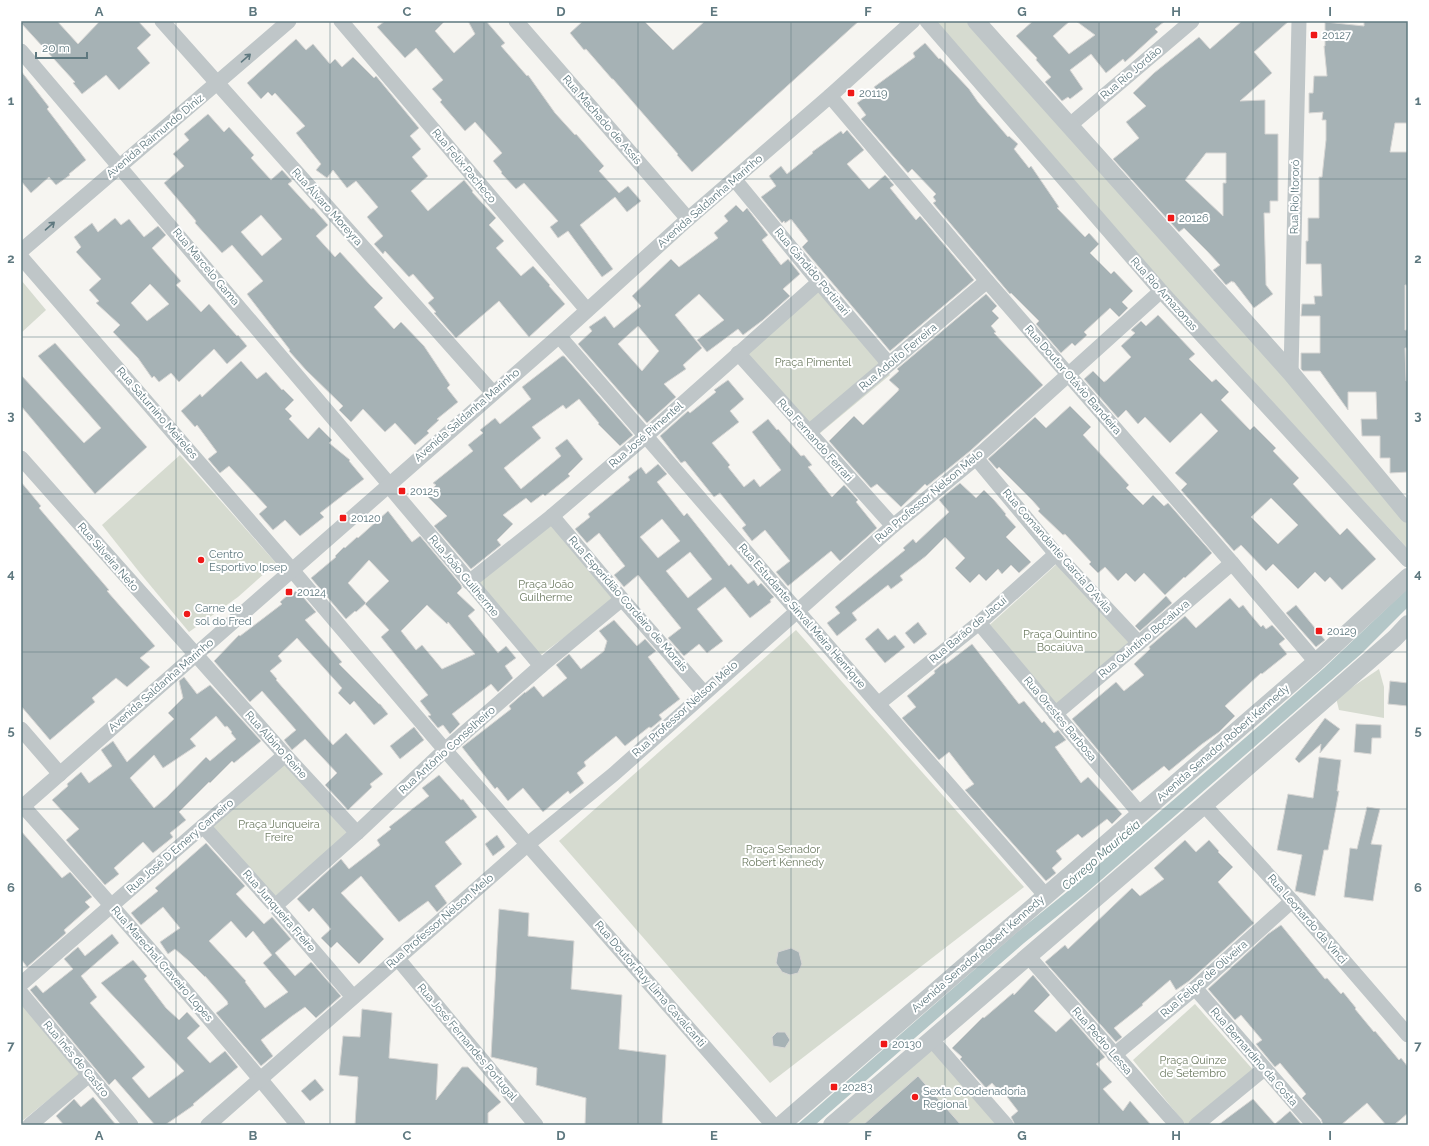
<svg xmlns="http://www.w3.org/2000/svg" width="1429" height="1146" font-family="Raleway,sans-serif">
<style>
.green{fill:#d6dbd0}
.water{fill:#b3c6c7}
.building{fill:#a6b2b5;stroke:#d7d6d4;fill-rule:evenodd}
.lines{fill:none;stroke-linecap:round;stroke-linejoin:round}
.minor{stroke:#bfc6c8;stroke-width:15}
.tertiary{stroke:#bfc6c8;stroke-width:18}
.oneway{stroke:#5e787f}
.grid{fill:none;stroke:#5e787f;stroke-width:1;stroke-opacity:0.55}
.poi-dot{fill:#ef1918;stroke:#fff;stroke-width:1.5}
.labels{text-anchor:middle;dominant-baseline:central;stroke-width:4;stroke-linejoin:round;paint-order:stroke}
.poi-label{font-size:11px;fill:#5e787f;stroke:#fff;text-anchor:start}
.street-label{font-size:11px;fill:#5e787f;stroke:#fff}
.park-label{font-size:11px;fill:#6d7b62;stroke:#fff}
.water-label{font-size:12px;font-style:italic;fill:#59797b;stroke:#fff}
.neatline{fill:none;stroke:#5e787f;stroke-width:1.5}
.grid-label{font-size:13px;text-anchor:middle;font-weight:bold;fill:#5e787f}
</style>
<rect width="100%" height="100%" fill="#f6f5f1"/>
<g class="green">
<polygon points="936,21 969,21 1288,382 1408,524 1408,549 1164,285"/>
<polygon points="21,280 46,310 21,333"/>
<polygon points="819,289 890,375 813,439 739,358"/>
<polygon points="180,455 276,563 238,597 189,632 140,573 102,525"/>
<polygon points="551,520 616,599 538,657 476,585"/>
<polygon points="1059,562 1135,646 1055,715 983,631"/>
<polygon points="796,630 1024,887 770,1083 559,841"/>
<polygon points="1379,669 1384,687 1384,718 1339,710 1336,698"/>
<polygon points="285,763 348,834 273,898 210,827"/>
<polygon points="21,1001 80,1074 21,1122"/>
<polygon points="1195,1004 1255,1072 1192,1125 1186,1125 1133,1060"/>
<polygon points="930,1047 999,1125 842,1125"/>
</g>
<polygon class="water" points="1408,588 1408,607 1361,654 1222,775 1086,893 1024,943 815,1125 797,1125 1016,933 1068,891 1260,725 1324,668"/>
<g class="building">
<polygon points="21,21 57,21 78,44 100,21 138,21 151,35 137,48 150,63 119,90 106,75 82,94 73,83 75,82 21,23"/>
<polygon points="385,21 445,21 435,31 454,53 475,34 468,21 486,21 505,43 501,46 527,76 528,75 555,113 575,135 576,134 604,166 599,171 619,193 628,186 641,201 627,212 615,197 580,225 613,269 602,277 568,231 558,238 550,227 558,221 524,183 516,189 501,173 502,172 493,161 502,153 475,122 465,131 440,102 442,100 432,89 443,80 416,48 405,58 377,27"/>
<polygon points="583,21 644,21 673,50 705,21 859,21 692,172 677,155 678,154 613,79 612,79 586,49 584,50 570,33"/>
<polygon points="1033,21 1070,21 1053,36 1069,54 1095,35 1076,21 1165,21 1155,29 1158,32 1125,62 1123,59 1106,73 1091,54 1070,70 1083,89 1070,99 1068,97 1062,101 1045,82 1051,77 1036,60 1037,58 1016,36"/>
<path d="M1242 21H1289L1254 52 1272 73 1240 101 1265 100V134H1278V201H1270V213H1264L1266 285 1273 294 1254 308 1234 282H1232V281L1226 285 1213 270 1220 265 1207 251 1184 228 1179 232 1113 159 1139 138 1126 122 1146 106 1133 93 1154 73 1199 37 1210 49ZM1206 153H1226V183H1223V216L1185 180Z"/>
<polygon points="1364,21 1408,21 1407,123 1395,123 1390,152 1408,152 1408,285 1405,285 1405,330 1408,330 1408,348 1405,348 1406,381 1408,381 1408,472 1390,473 1390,458 1380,458 1380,436 1362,436 1361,419 1377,419 1376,392 1348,392 1348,410 1320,371 1303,371 1301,369 1301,353 1320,353 1320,316 1301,316 1302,304 1315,304 1314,296 1322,296 1321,264 1306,264 1306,241 1308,241 1308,218 1319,218 1319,177 1322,177 1326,140 1326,120 1322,120 1323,112 1309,113 1309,93 1313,93 1314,76 1327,76 1324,46 1325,46 1325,22 1364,26"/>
<polygon points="296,39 306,50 313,44 330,64 335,59 342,67 353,57 374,78 376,76 419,128 410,136 421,149 412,157 428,176 411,191 428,211 464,180 473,191 472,192 496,218 489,225 504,241 496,248 521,276 533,266 550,285 549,286 565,304 529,337 499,301 456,338 434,313 436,312 428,303 434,298 413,274 409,277 385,251 383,254 374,244 383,236 367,217 378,207 356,181 347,188 333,170 327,178 316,170 321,164 296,133 305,126 275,93 272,96 268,92 261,99 247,83"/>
<polygon points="925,43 939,59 940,58 969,89 978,102 1008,137 1009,136 1018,144 1014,149 1029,168 1031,166 1059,207 1057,208 1085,237 1089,233 1099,244 1090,253 1111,274 1114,271 1133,291 1122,302 1128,308 1119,317 1110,308 1084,332 1087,335 1075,346 1072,343 1061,353 1036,324 1039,321 1011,293 1010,294 933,203 936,201 933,197 936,194 912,169 908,173 861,119 866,115 857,103 876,90 874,87 915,57 913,53"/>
<polygon points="21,71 49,107 47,109 86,160 69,174 70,175 56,185 49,177 31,193 21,181"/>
<path d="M208 114 224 132 229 127 254 155 251 158 271 180 282 170 292 181 288 184 311 209 313 208 328 225 316 236 335 257 340 252 370 285 383 298 374 307 394 329 401 322 424 346 450 385 447 388 458 402 437 419 439 420 427 431 429 433 415 445 395 423 385 432 363 409 351 422 339 410 343 406 306 370 289 351 290 350 247 294 263 281 232 245 222 253 195 223 196 221 164 183 184 166 173 154 189 140 184 134ZM261 215 282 239 262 256 241 232Z"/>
<polygon points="847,130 864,150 847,164 869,189 885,175 894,185 890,188 916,220 920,216 974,280 890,351 802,247 808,241 791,219 785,223 784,221 782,223 761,197 776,186 769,176 781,166 787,174 813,153 812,152 841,131 843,134"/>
<path d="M736 205 743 212 747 208 768 235 762 240 781 265 788 259 800 274 783 289 790 296 763 320 743 335 738 329 707 352 697 340 724 320 699 294 675 315 702 348 683 365 686 369 664 384 676 397 647 423 578 344 592 331 589 327 605 316 614 328 641 306 632 296 671 259 679 267 718 238 714 233 728 221 724 216ZM638 326 659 351 642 371 618 344Z"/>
<path d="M115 218 121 225 129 219 144 237 158 226 166 235 152 248 181 281 176 285 201 312 209 304 237 336 238 335 247 346 227 364 214 349 179 382 171 373 159 382 154 376 152 378 138 358 113 332 120 325 96 303 99 301 89 290 101 279 76 252 81 247 74 237 92 223 98 232ZM150 284 169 304 147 321 131 303Z"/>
<polygon points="986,294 997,306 992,311 999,318 991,326 996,332 994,333 1043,385 970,451 927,486 925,484 901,507 877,484 871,488 829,441 854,416 863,425 898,391 899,389 889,380 899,371 897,369"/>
<path d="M1158 315 1195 354 1189 359 1212 382 1216 379 1229 392 1221 400 1250 430 1254 426 1276 448 1273 451 1299 478 1293 484 1340 535 1347 528 1376 559 1342 590 1330 577 1325 582 1315 572 1298 589 1273 564 1266 571 1241 545 1234 551 1181 490 1187 484 1175 473 1218 431 1201 413 1170 443 1145 417 1138 424 1126 410 1118 418 1084 379 1093 371 1104 382 1107 380 1131 357 1121 346 1135 333 1131 330 1141 321 1146 326ZM1271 498 1298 525 1278 544 1251 517Z"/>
<polygon points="55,343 147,447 95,494 21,406 21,375 84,443 101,428 38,356"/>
<polygon points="562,356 564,356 633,435 620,446 598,424 599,423 579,399 566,409 563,405 532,427 541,438 504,468 521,489 561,456 555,448 567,439 583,459 568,474 570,476 545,496 543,494 531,503 526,498 503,515 513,524 497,540 501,545 471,569 434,526 447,516 426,495 436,485 433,483 473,451 468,445 483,433 480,430 495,418 500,424 531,399 522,387"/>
<polygon points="241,361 257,379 266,372 282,390 283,389 294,400 285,409 292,416 289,419 308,439 319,427 332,440 329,443 350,460 349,461 364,479 320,513 324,517 300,536 285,520 273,530 259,514 267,507 229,466 220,473 208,459 217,452 197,425 195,427 181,411 200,394 202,397"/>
<polygon points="728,380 744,399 730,411 739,422 712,443 730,465 728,467 744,487 754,479 760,487 781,470 752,432 768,419 777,430 778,429 801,456 804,455 812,465 808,467 832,497 844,485 858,500 856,502 877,528 840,561 831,551 788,586 776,572 790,561 765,530 752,541 742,528 746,525 720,493 714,497 685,461 681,463 660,436 688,411 690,413 716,392 714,390"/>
<polygon points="1070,406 1091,427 1083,435 1129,485 1126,488 1143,505 1153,495 1164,506 1168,503 1212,553 1185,578 1184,577 1165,595 1144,573 1135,582 1126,573 1118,581 1105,567 1098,573 1089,564 1091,562 1065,534 1063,535 1038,511 1040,509 1032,500 999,467 997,469 988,459 1035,417 1046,428"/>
<path d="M658 464 667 474 657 482 684 516 687 513 729 566 731 564 748 584 754 580 758 586 761 583 774 597 770 600 771 602 750 618 725 587 697 609 723 641 707 653 699 644 684 656 668 638 681 628 638 575 624 587 614 575 625 566 599 533 587 543 575 529 590 517 588 514 630 480 628 477 641 467 646 474ZM662 519 680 541 658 558 640 537ZM690 552 712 579 688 598 666 571Z"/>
<polygon points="21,482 41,506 39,508 109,590 107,591 155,646 140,658 150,667 127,687 116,678 92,698 95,702 50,740 21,706"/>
<polygon points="960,483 976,498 984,490 994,500 1006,514 1005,515 1016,527 1006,537 1031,562 1019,573 1011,565 1002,574 998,569 986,581 979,574 970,583 955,568 965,558 945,537 926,556 900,576 903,580 891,589 888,585 852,613 857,620 837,636 827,623 840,613 835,607 905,550 903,548 913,539 916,543 949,512 939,500"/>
<path d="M388 511 412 542 420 536 461 585 462 588 457 593 475 610 468 616 498 653 506 646 516 658 505 666 513 678 498 692 491 684 452 714 460 724 450 734 443 725 438 728 428 716 431 715 420 701 428 695 381 637 389 630 365 604 366 603 356 612 355 611 346 619 311 578 336 557 335 556 344 547 345 548 357 537 358 538ZM369 560 389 581 366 603 348 583ZM427 605 447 624 448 622 475 654 442 669 422 645 416 650 401 631Z"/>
<polygon points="297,590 316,612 305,620 342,662 339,664 379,704 380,704 388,714 374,725 354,701 350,705 338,693 342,688 297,638 278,656 282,661 270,671 277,679 276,680 333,745 346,733 383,774 370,784 372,787 348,810 325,785 337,773 305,739 292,750 284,740 296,730 262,691 250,702 214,661 239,635 240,636 265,617 282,604 280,602 289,594 291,595"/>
<polygon points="1166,596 1172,603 1140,631 1135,626"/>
<polygon points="1230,598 1239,608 1243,605 1250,614 1261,627 1263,625 1266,629 1272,625 1285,639 1279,644 1287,654 1262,674 1261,673 1225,706 1235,716 1219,732 1202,744 1169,771 1164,766 1132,791 1072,719 1116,682 1124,691 1144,675 1134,664 1150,649 1149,647 1185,616 1196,628"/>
<polygon points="1296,605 1325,640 1316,647 1286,613"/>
<polygon points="614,620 637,646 645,639 656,651 648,657 680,699 659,715 662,719 651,728 649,727 625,746 616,736 584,762 586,766 577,773 584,783 570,794 568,791 543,812 523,788 508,801 497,787 495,789 462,747 511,709 509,706 525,692 525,693 534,686 543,697 567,678 556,665 569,654 581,669 604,651 607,641 599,631"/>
<polygon points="918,622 927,634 914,644 905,633"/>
<polygon points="878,628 888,640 895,635 905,647 885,663 865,639"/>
<polygon points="972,644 1019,704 1024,701 1042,723 1044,721 1054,733 1058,730 1066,740 1055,747 1081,783 1088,777 1122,814 1112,824 1107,819 1082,838 1078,834 1056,851 1062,859 1052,868 1056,873 1046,881 965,790 974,784 949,752 939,760 902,718 916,707 907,696 935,673 934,671 945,662 946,664"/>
<path d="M184 677 197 694 210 685 261 741 234 763 232 761 210 783 209 782 179 812 186 820 170 833 173 837 153 853 143 842 114 868 119 874 105 885 66 840 79 829 52 800 68 786 67 784 81 772 89 783 112 766 101 750 113 741 127 762 174 719 168 713 183 698 179 681ZM216 716 225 727 227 726 232 732 231 733 236 739 210 761 206 757 167 797 154 808 130 778 154 755 163 768 196 746 190 739Z"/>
<polygon points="1390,681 1408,683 1408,706 1388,704"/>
<polygon points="1325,718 1340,729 1320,753 1321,744 1299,763 1295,759"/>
<polygon points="1356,724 1381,725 1381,738 1372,738 1371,754 1354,752"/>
<polygon points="414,727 424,740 400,759 390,746"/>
<polygon points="1319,757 1341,760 1337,791 1339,791 1328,850 1324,850 1315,896 1295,891 1302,855 1277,850 1288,794 1313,798"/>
<polygon points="439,775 461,800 463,799 477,817 445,842 462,864 435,886 447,903 437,912 428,901 399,922 361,876 341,893 384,939 359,964 337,942 331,948 321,938 331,929 313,908 309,912 297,899 341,859 349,869 380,845 377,840 391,829 389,827 429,796 422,788"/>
<polygon points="1367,807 1380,809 1371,844 1382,845 1373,901 1344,897 1350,848 1357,849"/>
<polygon points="21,831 62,878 70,872 92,897 85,902 90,907 64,930 66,933 27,967 21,959"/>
<polygon points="497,835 505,847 493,856 485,844"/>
<polygon points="1185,840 1196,852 1209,840 1219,851 1218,852 1233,867 1218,882 1254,923 1189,981 1176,990 1170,980 1142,1004 1143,1005 1114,1028 1122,1037 1116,1042 1045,962 1065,945 1068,949 1132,888 1140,896 1164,879 1154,868"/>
<path d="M206 843 245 886 236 894 264 924 272 917 291 939 275 953 295 976 311 962 341 996 316 1018 305 1007 292 1016 261 1040 273 1056 261 1066 216 1013 228 1004 227 1001 205 976V977L189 961 175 949 168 954 160 942 180 928 163 907 141 925 131 913 158 891 155 888ZM231 921 246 938 253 931 272 955 263 963 288 992 265 1008 245 982 246 981 209 941Z"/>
<polygon points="499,909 529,913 528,936 574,941 571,989 622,995 619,1049 666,1055 662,1125 585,1125 586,1098 536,1085 537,1068 491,1057"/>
<polygon points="1281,925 1325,979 1327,978 1341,994 1343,992 1356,1008 1355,1009 1374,1032 1375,1031 1399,1060 1401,1058 1408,1067 1408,1113 1394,1125 1386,1125 1367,1103 1341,1125 1323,1125 1321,1119 1302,1098 1306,1094 1280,1063 1275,1067 1256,1044 1262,1040 1241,1015 1235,1020 1208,989 1268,934"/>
<polygon points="112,934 119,943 81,976 97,997 90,1003 145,1067 132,1078 149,1098 184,1071 101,983 133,960 147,976 144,979 166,1008 179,1020 187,1012 200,1026 187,1038 210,1063 225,1051 238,1067 193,1104 194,1105 165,1125 155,1125 115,1079 109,1085 30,990 36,985 43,993 73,969 64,959 78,947 85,956"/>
<polygon points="791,948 799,952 802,964 798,973 790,975 782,972 776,963 778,952"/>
<polygon points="1033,975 1050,995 1034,1011 1056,1032 1071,1018 1105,1057 1096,1064 1112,1082 1103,1089 1123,1111 1130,1101 1151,1125 1015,1125 1011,1117 1018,1111 1001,1089 999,1091 992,1083 986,1088 960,1059 962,1057 952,1048 983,1017 984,1018 1013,993 1014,995"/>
<polygon points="362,1009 392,1013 389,1058 438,1064 436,1100 462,1067 468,1067 501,1102 488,1113 488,1125 355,1125 358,1077 339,1075 343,1036 360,1037"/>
<polygon points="777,1032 785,1032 790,1040 785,1048 773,1046 772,1037"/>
<polygon points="918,1076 961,1125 863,1125"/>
<polygon points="315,1079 324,1090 310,1101 301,1091"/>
<polygon points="93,1097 116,1125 64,1125 56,1116 74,1099 81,1107"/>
<polygon points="1253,1099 1275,1124 1290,1111 1302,1125 1218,1125"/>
</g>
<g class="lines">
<g class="minor">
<polyline points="162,21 493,393"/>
<polyline points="341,21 587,310"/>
<polyline points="516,21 688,219"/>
<polyline points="927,21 1161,291 1408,560"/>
<polyline points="21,51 389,484"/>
<polyline points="830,96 987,281 1232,563 1316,662"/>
<polyline points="1070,125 1192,21"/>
<polyline points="735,180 819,282 889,364"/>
<polyline points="21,251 289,21"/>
<polyline points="21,257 292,570 445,750 773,1125"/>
<polyline points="559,336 878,704 1046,896"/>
<polyline points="738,353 893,526"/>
<polyline points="1291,373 1299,21"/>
<polyline points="809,432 987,281"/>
<polyline points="21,458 285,755 357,833"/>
<polyline points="976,458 1056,554 1139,643"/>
<polyline points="388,485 541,666"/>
<polyline points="552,516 622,599 704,693"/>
<polyline points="469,582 552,516 646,436 819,282"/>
<polyline points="979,623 1141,815"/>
<polyline points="878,704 979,623 1056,554"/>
<polyline points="1055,714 1139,643 1232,563"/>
<polyline points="21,729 60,774"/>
<polyline points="1204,805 1292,901 1408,1035"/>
<path d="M23 806C117 911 209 1016 298 1125"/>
<polyline points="21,808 559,336 688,219 830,96 913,21"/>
<polyline points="203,826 275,906 353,997"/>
<polyline points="275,906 357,833 445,750 541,666 622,599"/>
<polyline points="1028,956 1177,1125"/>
<polyline points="398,959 536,1125"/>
<polyline points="21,984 285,755"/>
<polyline points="1195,988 1314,1125"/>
<polyline points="21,993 131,1125"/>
<polyline points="932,1040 1006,1125"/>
<polyline points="1114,1055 1195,988 1292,901"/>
<polyline points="30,1125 89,1075"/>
<polyline points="208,1125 528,844 614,774 893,526 976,458 1161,291"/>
<polyline points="1196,1125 1264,1069"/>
</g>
<g class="tertiary">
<polyline points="976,21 1291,373 1408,514"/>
<polyline points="781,1125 1316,662 1408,577"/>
<polyline points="832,1125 1204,805 1395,638 1408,624"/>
</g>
</g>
<defs><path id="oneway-shaft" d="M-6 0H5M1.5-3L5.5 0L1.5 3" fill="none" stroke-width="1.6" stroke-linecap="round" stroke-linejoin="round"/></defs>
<g class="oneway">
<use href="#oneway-shaft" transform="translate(246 58) rotate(-41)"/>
<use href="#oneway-shaft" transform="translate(50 226) rotate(-41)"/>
</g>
<path class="grid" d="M176 21V1125M330 21V1125M484 21V1125M638 21V1125M791 21V1125M945 21V1125M1099 21V1125M1253 21V1125M21 179H1408M21 337H1408M21 494H1408M21 652H1408M21 809H1408M21 967H1408"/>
<g class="poi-dot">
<rect x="1310" y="31" width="8" height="8" rx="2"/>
<rect x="847" y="89" width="8" height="8" rx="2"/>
<rect x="1167" y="214" width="8" height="8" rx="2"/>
<rect x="398" y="487" width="8" height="8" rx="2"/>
<rect x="339" y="514" width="8" height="8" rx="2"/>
<circle cx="201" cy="560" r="4"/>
<rect x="285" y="588" width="8" height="8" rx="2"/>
<circle cx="187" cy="614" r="4"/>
<rect x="1315" y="627" width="8" height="8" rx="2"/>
<rect x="880" y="1040" width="8" height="8" rx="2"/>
<rect x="830" y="1083" width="8" height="8" rx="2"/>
<circle cx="915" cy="1097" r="4"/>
</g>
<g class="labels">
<g class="poi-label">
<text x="1322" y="35">20127</text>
<text x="859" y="93">20119</text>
<text x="1179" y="218">20126</text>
<text x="410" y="491">20125</text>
<text x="351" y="518">20120</text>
<text x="209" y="554">Centro<tspan x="209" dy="13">Esportivo Ipsep</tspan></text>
<text x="297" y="592">20124</text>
<text x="195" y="608">Carne de<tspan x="195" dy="13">sol do Fred</tspan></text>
<text x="1327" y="631">20129</text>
<text x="892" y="1044">20130</text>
<text x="842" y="1087">20283</text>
<text x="923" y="1091">Sexta Coodenadoria<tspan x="923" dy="13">Regional</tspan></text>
</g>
<g class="street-label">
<text transform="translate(1131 73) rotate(-40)">Rua Rio Jordão</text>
<text transform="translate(602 120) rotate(49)">Rua Machado de Assis</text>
<text transform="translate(155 136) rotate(-40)">Avenida Raimundo Diniz</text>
<text transform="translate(464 166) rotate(50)">Rua Felix Pacheco</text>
<text transform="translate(1295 197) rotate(-89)">Rua Rio Itororó</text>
<text transform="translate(710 201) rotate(-41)">Avenida Saldanha Marinho</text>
<text transform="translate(327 207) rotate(48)">Rua Álvaro Moreyra</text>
<text transform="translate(206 267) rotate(50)">Rua Marcelo Gama</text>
<text transform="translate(812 272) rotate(50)">Rua Cândido Portinari</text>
<text transform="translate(1164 294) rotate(48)">Rua Rio Amazonas</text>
<text transform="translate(898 357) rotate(-40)">Rua Adolfo Ferreira</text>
<text transform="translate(1073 380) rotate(49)">Rua Doutor Otávio Bandeira</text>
<text transform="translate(157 413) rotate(49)">Rua Saturnino Meireles</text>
<text transform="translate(467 415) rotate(-41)">Avenida Saldanha Marinho</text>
<text transform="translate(646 435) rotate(-41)">Rua José Pimentel</text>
<text transform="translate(815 440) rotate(48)">Rua Fernando Ferrari</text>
<text transform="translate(929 496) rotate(-40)">Rua Professor Nélson Melo</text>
<text transform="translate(1057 551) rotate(49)">Rua Comandante Garcia D'Avila</text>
<text transform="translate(108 557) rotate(49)">Rua Silveira Neto</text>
<text transform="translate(464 576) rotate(50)">Rua João Guilherme</text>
<text transform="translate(628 604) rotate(49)">Rua Esperidião Cordeiro de Morais</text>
<text transform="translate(802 616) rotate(49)">Rua Estudante Sinval Meira Henrique</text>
<text transform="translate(968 630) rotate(-40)">Rua Barão de Jacuí</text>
<text transform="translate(1144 639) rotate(-40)">Rua Quintino Bocaiuva</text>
<text transform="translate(161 685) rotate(-41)">Avenida Saldanha Marinho</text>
<text transform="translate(685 709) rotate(-42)">Rua Professor Nélson Melo</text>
<text transform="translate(1060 719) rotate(50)">Rua Orestes Barbosa</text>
<text transform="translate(1223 743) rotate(-41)">Avenida Senador Robert Kennedy</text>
<text transform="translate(276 745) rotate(48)">Rua Albino Reine</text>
<text transform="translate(447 750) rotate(-42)">Rua Antônio Conselheiro</text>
<text transform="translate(180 846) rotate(-41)">Rua José D´Emery Carneiro</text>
<text transform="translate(279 911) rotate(49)">Rua Junqueira Freire</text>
<text transform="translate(1307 919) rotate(49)">Rua Leonardo da Vinci</text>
<text transform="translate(440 921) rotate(-41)">Rua Professor Nélson Melo</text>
<text transform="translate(978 954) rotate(-41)">Avenida Senador Robert Kennedy</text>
<text transform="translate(162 964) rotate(49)">Rua Marechal Craveiro Lopes</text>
<text transform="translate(1204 979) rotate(-41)">Rua Felipe de Oliveira</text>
<text transform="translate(650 984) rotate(49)">Rua Doutor Ruy Lima Cavalcanti</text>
<text transform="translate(1102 1041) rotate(49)">Rua Pedro Lessa</text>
<text transform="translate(467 1042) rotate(50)">Rua José Fernandes Portugal</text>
<text transform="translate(1254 1057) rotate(49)">Rua Bernardino da Costa</text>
<text transform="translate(76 1059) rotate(50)">Rua Inês de Castro</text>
</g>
<g class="park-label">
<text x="813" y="362">Praça Pimentel</text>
<text x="546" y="584">Praça João<tspan x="546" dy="13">Guilherme</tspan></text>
<text x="1060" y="634">Praça Quintino<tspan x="1060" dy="13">Bocaiúva</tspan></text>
<text x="279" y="824">Praça Junqueira<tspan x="279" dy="13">Freire</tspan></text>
<text x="783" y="849">Praça Senador<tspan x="783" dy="13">Robert Kennedy</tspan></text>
<text x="1193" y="1060">Praça Quinze<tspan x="1193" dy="13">de Setembro</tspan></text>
</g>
<g class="water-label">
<text transform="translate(1101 855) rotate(-41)">Córrego Mauricéia</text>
</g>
</g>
<rect width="1429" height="1146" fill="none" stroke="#ffffff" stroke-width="44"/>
<path d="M36 52v6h51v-6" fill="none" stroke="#5e787f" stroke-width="2"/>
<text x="42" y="52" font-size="12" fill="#5e787f" stroke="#ffffff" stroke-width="3" paint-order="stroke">20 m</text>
<rect x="22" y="22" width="1385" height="1102" class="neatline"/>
<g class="grid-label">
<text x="99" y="16">A</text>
<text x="253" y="16">B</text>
<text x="407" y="16">C</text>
<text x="561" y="16">D</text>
<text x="714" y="16">E</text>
<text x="868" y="16">F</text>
<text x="1022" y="16">G</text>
<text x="1176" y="16">H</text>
<text x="1330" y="16">I</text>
<text x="11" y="105">1</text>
<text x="1418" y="105">1</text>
<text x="11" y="263">2</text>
<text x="1418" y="263">2</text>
<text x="11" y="420">3</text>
<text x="1418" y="420">3</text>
<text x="11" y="578">4</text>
<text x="1418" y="578">4</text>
<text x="11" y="735">5</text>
<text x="1418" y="735">5</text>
<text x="11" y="892">6</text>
<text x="1418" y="892">6</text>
<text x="11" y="1050">7</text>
<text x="1418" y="1050">7</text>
<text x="99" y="1140">A</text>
<text x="253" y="1140">B</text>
<text x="407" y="1140">C</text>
<text x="561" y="1140">D</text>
<text x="714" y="1140">E</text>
<text x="868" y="1140">F</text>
<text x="1022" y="1140">G</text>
<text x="1176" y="1140">H</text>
<text x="1330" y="1140">I</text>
</g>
</svg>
